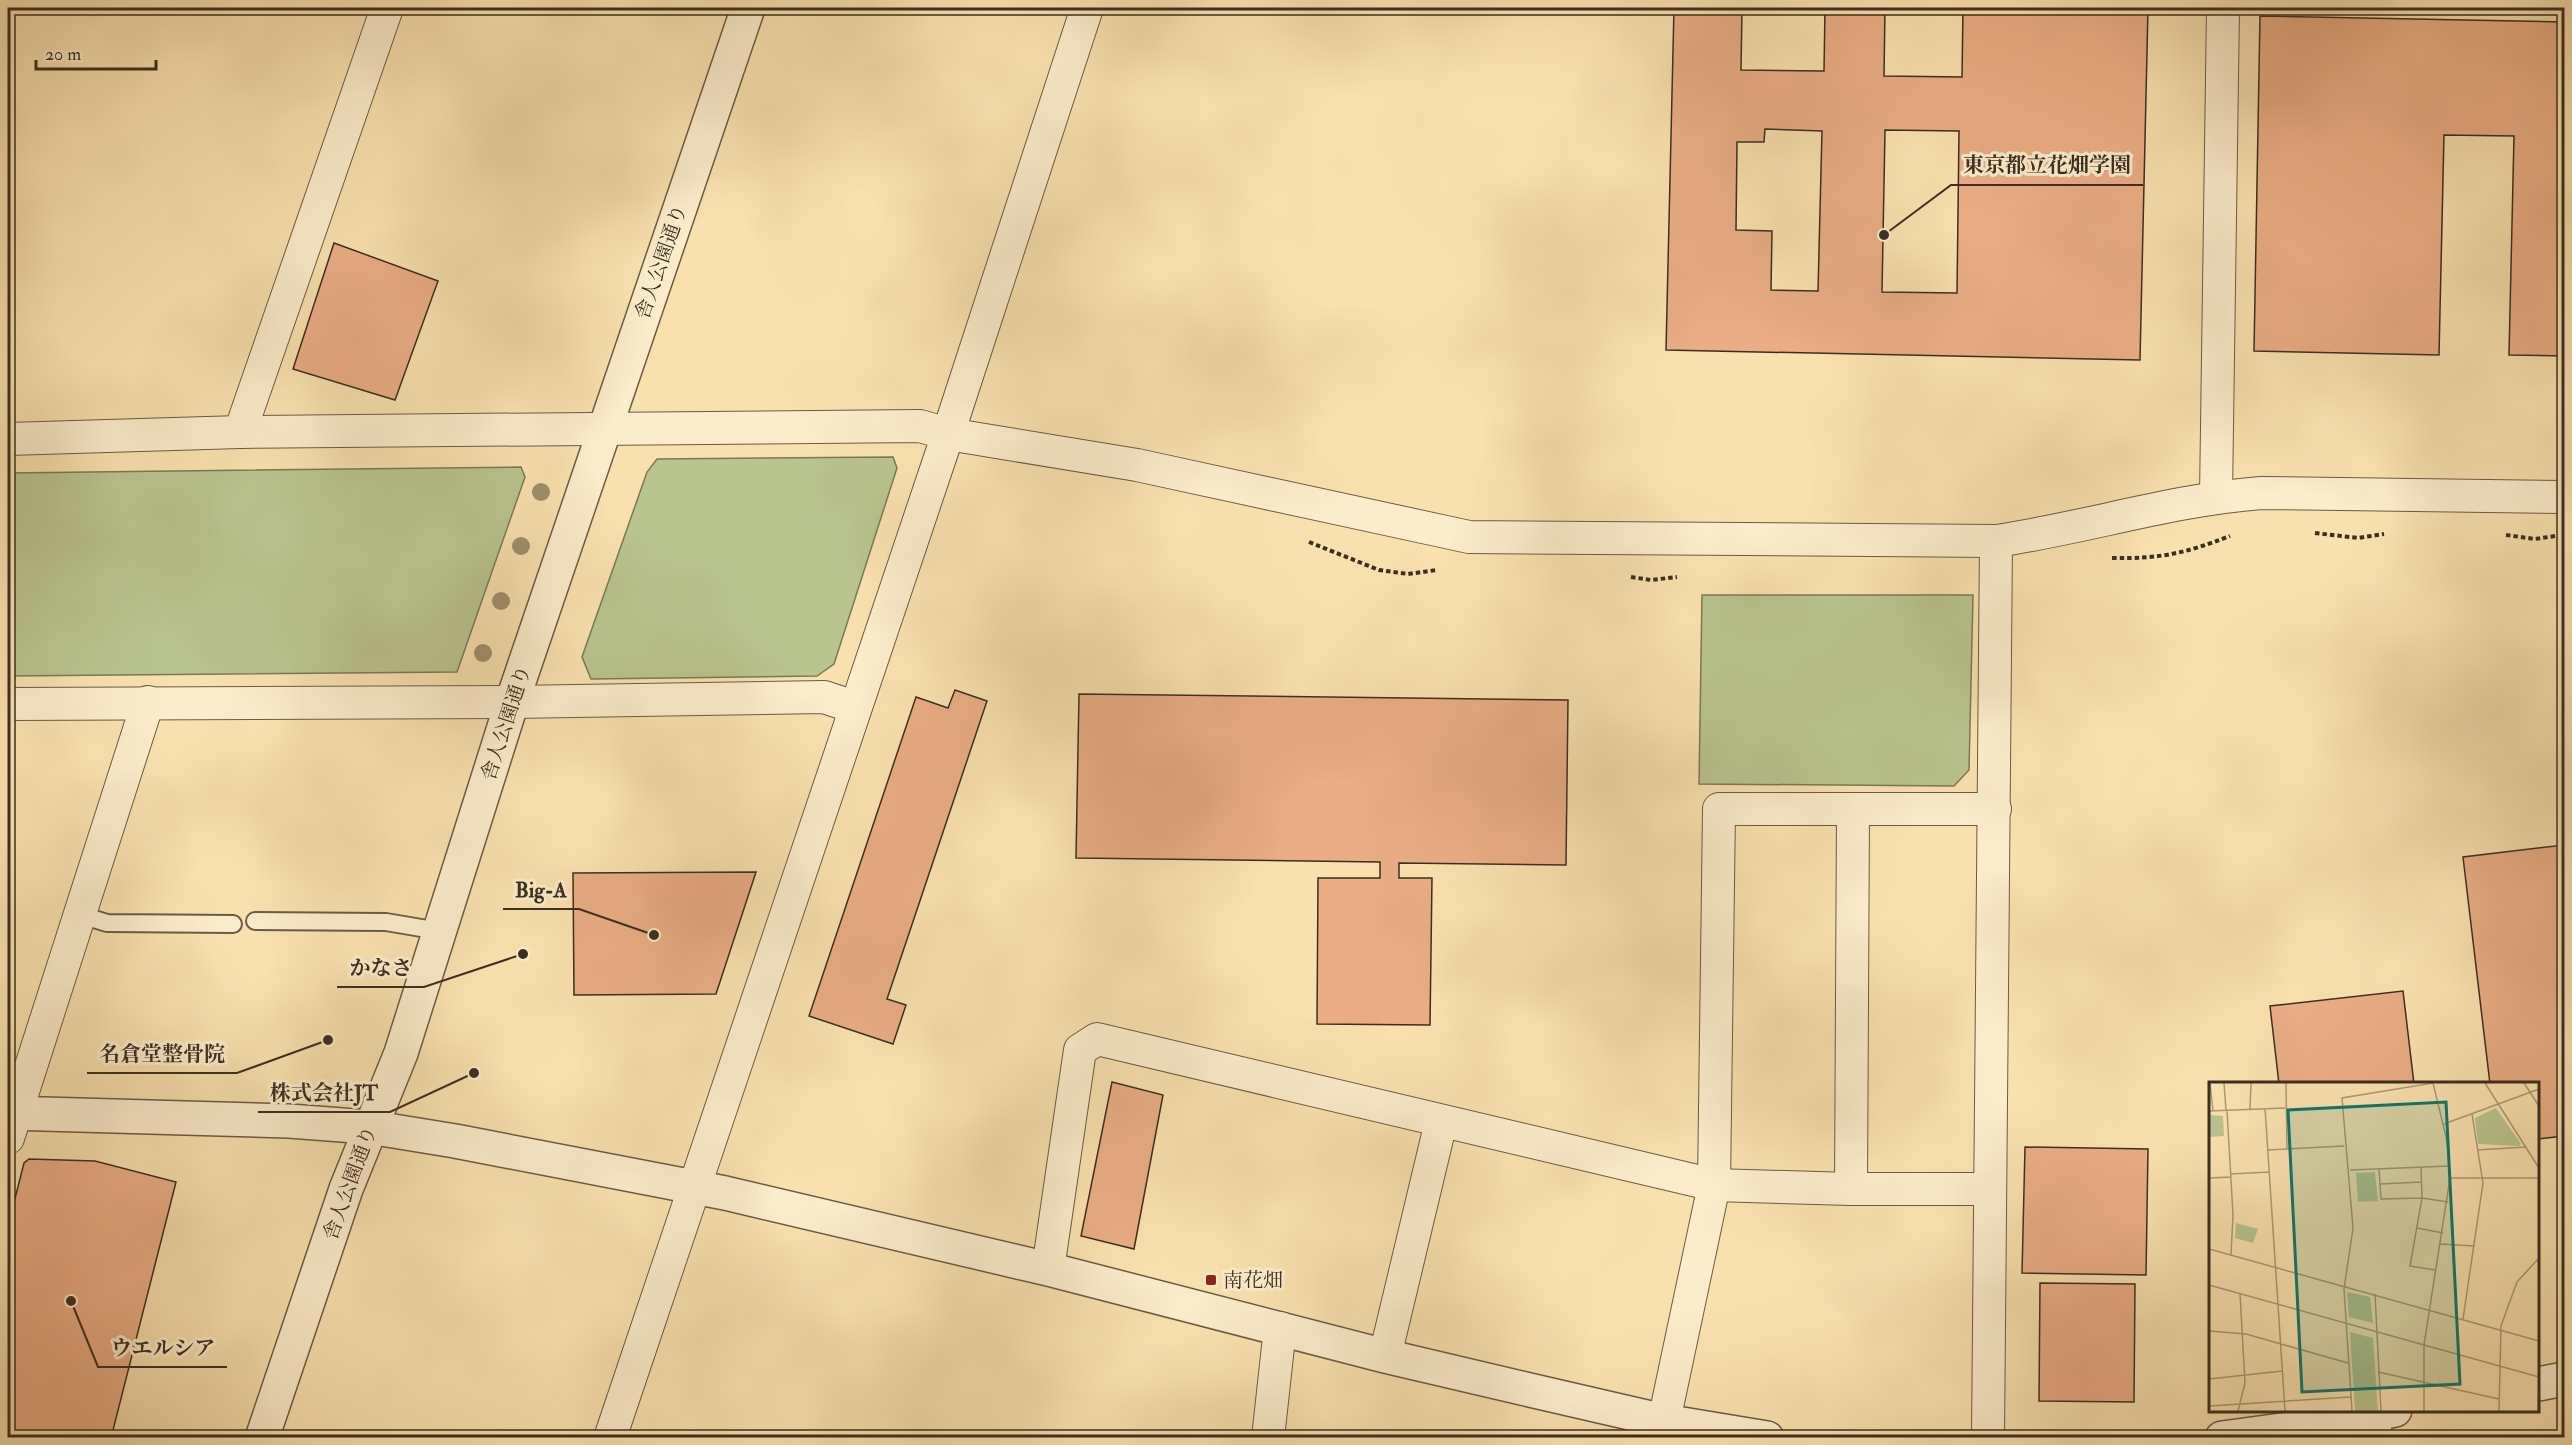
<svg xmlns="http://www.w3.org/2000/svg" width="2572" height="1445" font-family="'IM FELL Double Pica','Noto Serif JP',serif">
<style>
.green{fill:#b9c48f;stroke:#7a7958;stroke-width:1.5}
.building{fill:#eaad85;stroke:#3c2e20;stroke-width:1.5;fill-rule:evenodd}
.lines{fill:none;stroke-linecap:round;stroke-linejoin:round}
.service-casing{stroke:#6b5b44;stroke-width:20}
.minor-casing{stroke:#6b5b44;stroke-width:34}
.tertiary-casing{stroke:#6b5b44;stroke-width:36}
.path{stroke:#3c2e20;stroke-width:4;stroke-dasharray:4.5 3;stroke-linecap:butt}
.service{stroke:#fbeccb;stroke-width:16}
.minor{stroke:#fbeccb;stroke-width:32}
.tertiary{stroke:#fbeccb;stroke-width:33}
.tree{fill:#9f8f6c}
.poi-dot{fill:#8f2418;stroke:#fbeccb;stroke-width:2}
.labels{text-anchor:middle;dominant-baseline:central;stroke-width:6;stroke-linejoin:round;paint-order:stroke}
.street-label{font-size:20px;fill:#3c2e20;stroke:#fbeccb}
.poi-label{font-size:20px;fill:#3c2e20;stroke:#fbeccb;text-anchor:start}
.inset-road{fill:none;stroke:#ad9976;stroke-width:1.5}
.view{fill:#0f766e;fill-opacity:0.15;stroke:#0f766e;stroke-width:3}
.inset-edge{fill:none;stroke:#3c2e20;stroke-width:3}
.leader{fill:none;stroke:#3c2e20;stroke-width:2}
.callout-dot{fill:#3c2e20;stroke:#fbeccb;stroke-width:2}
.callout-label{font-size:21px;text-anchor:middle;font-weight:bold;fill:#3c2e20;stroke:#fbeccb;stroke-width:6;stroke-linejoin:round;paint-order:stroke}
</style>
<rect width="100%" height="100%" fill="#f9e1af"/>
<filter id="stains"><feTurbulence type="fractalNoise" baseFrequency=".00333" numOctaves="4"/><feColorMatrix values="0 0 0 0 .2 0 0 0 0 .09 0 0 0 0 .02 0 0 0 .5 -.17"/></filter>
<radialGradient id="worn" r=".72"><stop offset=".6" stop-color="#630" stop-opacity="0"/><stop offset="1" stop-color="#630" stop-opacity=".3"/></radialGradient>
<g class="green">
<polygon points="893,457 897,468 834,664 817,676 591,679 582,657 647,472 657,459"/>
<polygon points="521,467 525,477 457,672 8,676 8,473"/>
<polygon points="1702,595 1973,595 1969,770 1954,786 1699,784"/>
</g>
<g class="building">
<path d="M1674 8H1742L1741 70 1824 71 1825 8H1885L1884 76 1962 77 1963 8H2148L2140 360 1666 350ZM1765 129 1822 131 1818 291 1771 290 1772 231 1736 230 1737 142H1764ZM1885 130 1959 131 1957 293 1882 292Z"/>
<polygon points="2260,16 2564,22 2564,356 2509,355 2514,136 2444,135 2439,355 2254,351"/>
<polygon points="334,243 438,281 395,400 293,369"/>
<polygon points="955,690 987,701 887,999 906,1005 893,1044 809,1016 916,697 948,708"/>
<polygon points="1079,694 1568,700 1566,865 1399,863 1399,878 1432,878 1430,1025 1317,1024 1318,878 1380,878 1380,862 1076,858"/>
<polygon points="2564,845 2564,1136 2538,1139 2538,1084 2490,1084 2463,857"/>
<polygon points="756,872 716,994 574,995 573,873"/>
<polygon points="2403,991 2414,1084 2279,1084 2270,1006"/>
<polygon points="1112,1082 1163,1095 1134,1249 1081,1236"/>
<polygon points="2025,1147 2148,1149 2146,1275 2022,1273"/>
<polygon points="29,1159 95,1161 176,1182 111,1438 8,1438 8,1226 24,1163"/>
<polygon points="2040,1283 2135,1284 2134,1402 2039,1401"/>
</g>
<g class="lines">
<defs>
<g id="service">
<polyline points="81,915 107,923 233,924"/>
<polyline points="255,921 386,922 439,931"/>
</g>
<g id="minor">
<polyline points="240,432 387,8"/>
<path d="M8 439 240 432 920 426 948 434 1137 465 1469 537 1996 541C2085 528 2171 500 2261 493L2564 497"/>
<polyline points="2216,496 2223,8"/>
<polyline points="8,704 512,702 824,697 854,707"/>
<polyline points="8,1138 148,702"/>
<polyline points="1851,1189 1853,811"/>
<polyline points="1048,1269 1080,1050 1097,1039 1714,1185 1851,1189 1990,1189"/>
<polyline points="1385,1356 1441,1122"/>
<polyline points="2371,1415 2377,1438"/>
<polyline points="1664,1421 1714,1185 1719,809 1995,809"/>
<polyline points="610,1438 948,434 1087,8"/>
<polyline points="1268,1438 1280,1328"/>
<polyline points="1988,1438 1996,541"/>
</g>
<g id="tertiary">
<polyline points="8,1113 289,1121 369,1127 455,1141 725,1193 1048,1269 1385,1356 1534,1391 1664,1421 1767,1438"/>
<polyline points="2538,1384 2564,1379"/>
<polyline points="262,1438 346,1189 401,1053 512,702 748,8"/>
<polyline points="2222,1438 2318,1425 2395,1410"/>
</g>
</defs>
<use href="#service" class="service-casing"/>
<use href="#minor" class="minor-casing"/>
<use href="#tertiary" class="tertiary-casing"/>
<g class="path">
<polyline points="2315,533 2358,538 2384,534"/>
<polyline points="2506,535 2535,539 2555,536"/>
<polyline points="1309,542 1379,570 1408,574 1437,570"/>
<path d="M2112 558C2160 559 2186 553 2230 536"/>
<polyline points="1631,577 1651,580 1677,577"/>
</g>
<use href="#service" class="service"/>
<use href="#minor" class="minor"/>
<use href="#tertiary" class="tertiary"/>
</g>
<g class="tree">
<circle cx="541" cy="492" r="9"/>
<circle cx="521" cy="546" r="9"/>
<circle cx="501" cy="601" r="9"/>
<circle cx="483" cy="653" r="9"/>
</g>
<rect class="poi-dot" x="1205" y="1274" width="12" height="12" rx="3"/>
<g class="labels">
<g class="street-label">
<text transform="translate(661 262) rotate(-71)">舎人公園通り</text>
<text transform="translate(506 723) rotate(-72)">舎人公園通り</text>
<text transform="translate(350 1183) rotate(-70)">舎人公園通り</text>
</g>
<g class="poi-label">
<text x="1223" y="1280">南花畑</text>
</g>
</g>
<g transform="translate(2209 1082)">
<rect width="330" height="330" fill="#f9e1af"/>
<path d="M287 26 312 62 310 64 269 62 266 36ZM0 33 14 34 15 54 0 55ZM166 90 169 119 149 120 147 91ZM27 141 49 147 44 161 26 156ZM138 210 161 215 164 241 140 235ZM141 250 164 256 169 329H146Z" fill="#b9c48f"/>
<path class="inset-road" d="M1 1 4 29M15 1 17 28M77 1 78 67M276 1 330 86M315 1 330 24M56 26 76 329M41 27 42 1M18 28 24 133 22 173M0 29 76 26M235 42 330 7M58 68 135 64M268 68 317 65M212 85 213 116 201 184 226 188M170 87 172 117 213 116 239 120M141 88 241 84M22 92 60 90M0 96 22 95M241 96H330M171 102 213 100M208 146 234 151M231 162 265 164M0 167 330 259M0 203 330 295M166 212 172 329M254 237 274 101 263 32M0 249 37 252 139 281M169 290 290 317M0 297 73 289M0 324 142 315M29 329 36 301 31 211M143 329 135 207 144 146 133 16 224 1 238 59 241 96 215 263V329M290 329 292 244 308 200 330 176M329 329 330 296"/>
<path class="view" d="M237 20 251 302 93 310 79 28Z"/>
<rect width="330" height="330" class="inset-edge"/>
</g>
<path class="leader" d="M1884 235L1951 185H2143M654 935L579 909H503M523 954L424 987H337M328 1040L237 1073H87M474 1073L390 1112H258M71 1301L98 1367H227"/>
<g class="callout-dot">
<circle cx="1884" cy="235" r="6"/>
<circle cx="654" cy="935" r="6"/>
<circle cx="523" cy="954" r="6"/>
<circle cx="328" cy="1040" r="6"/>
<circle cx="474" cy="1073" r="6"/>
<circle cx="71" cy="1301" r="6"/>
</g>
<g class="callout-label">
<text x="2047" y="172">東京都立花畑学園</text>
<text x="541" y="897">Big-A</text>
<text x="381" y="975">かなさ</text>
<text x="162" y="1061">名倉堂整骨院</text>
<text x="324" y="1100">株式会社JT</text>
<text x="163" y="1355">ウエルシア</text>
</g>
<rect width="2572" height="1445" fill="none" stroke="#f9e1af" stroke-width="30"/>
<rect x="9" y="9" width="2554" height="1427" fill="none" stroke="#3c2e20" stroke-width="3"/>
<rect x="15" y="15" width="2542" height="1415" fill="none" stroke="#3c2e20" stroke-width="1.5"/>
<path d="M36 60v9h120v-9" fill="none" stroke="#3c2e20" stroke-width="3"/>
<text x="45" y="60" font-size="18" fill="#3c2e20" stroke="#fbeccb" stroke-width="4.5" paint-order="stroke">20 m</text>
<rect width="100%" height="100%" filter="url(#stains)"/>
<rect width="100%" height="100%" fill="url(#worn)"/>
</svg>
